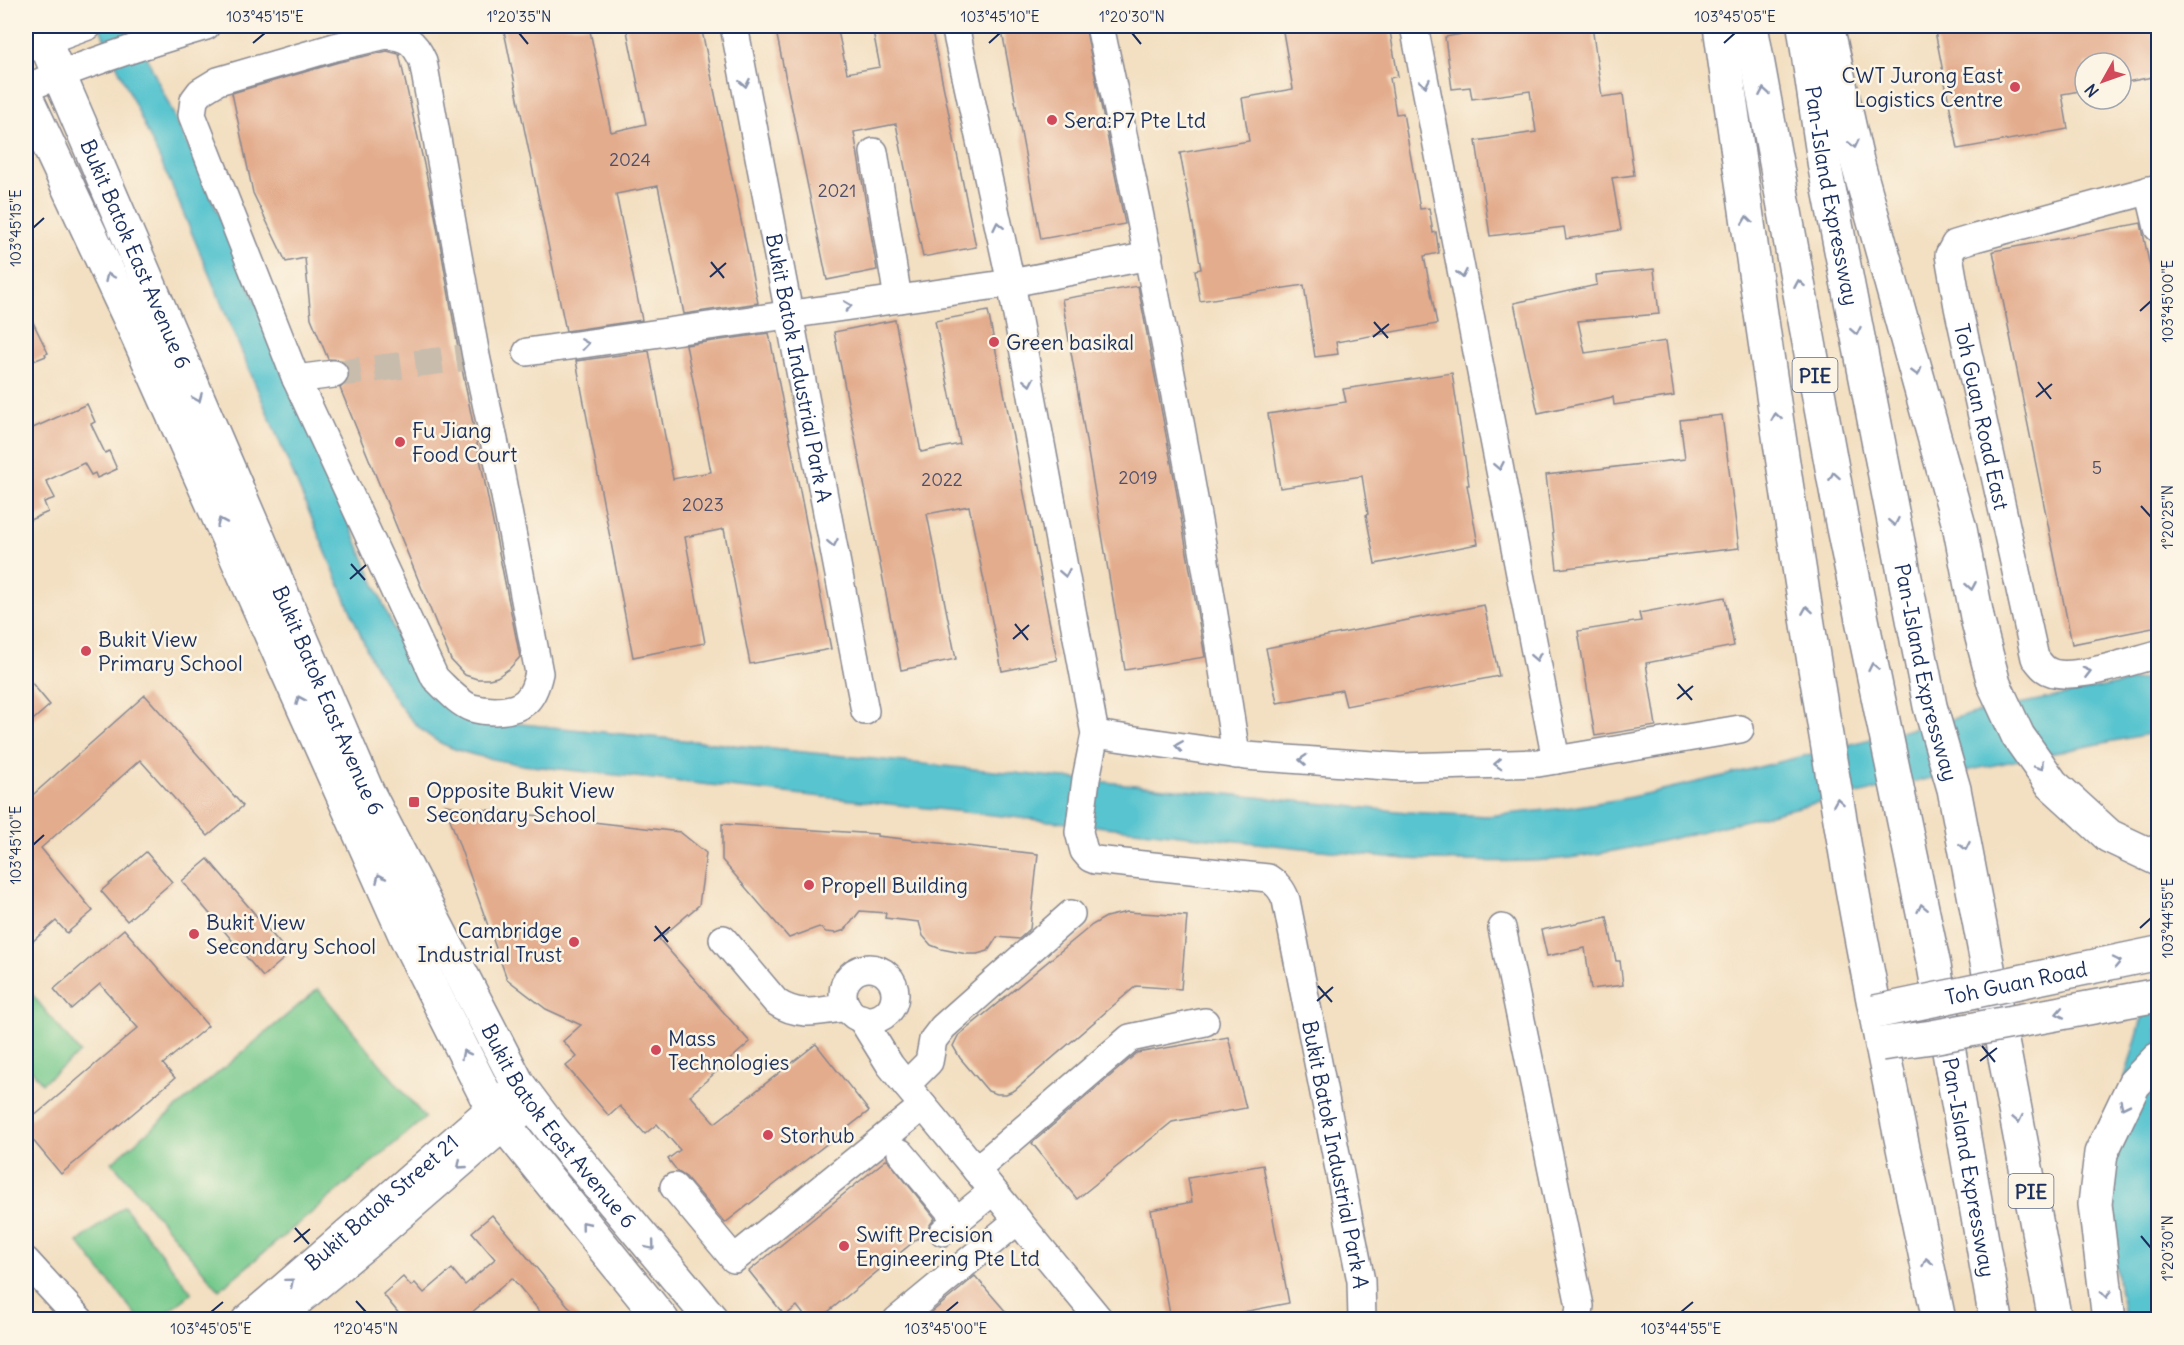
<svg xmlns="http://www.w3.org/2000/svg" width="2184" height="1345" font-family="Delius,sans-serif">
<style>
.green{fill:#74c98c;stroke:#487c75;stroke-width:1.5}
.water{fill:#58c4cf;stroke:#3a7a96;stroke-width:1.5}
.building{fill:#e3ac8d}
.lines{fill:none;stroke-linecap:round;stroke-linejoin:round}
.minor-tunnel{stroke:#c8bcad;stroke-width:27;stroke-dasharray:27 14;stroke-linecap:butt}
.minor-casing{stroke:#878790;stroke-width:30}
.major-casing{stroke:#878790;stroke-width:36}
.highway-casing{stroke:#878790;stroke-width:36}
.minor{stroke:#fff;stroke-width:27}
.major{stroke:#fff;stroke-width:33}
.highway{stroke:#fff;stroke-width:33}
.major-bridge-casing{stroke:#878790;stroke-width:36;stroke-linecap:butt}
.major-bridge{stroke:#fff;stroke-width:33}
.oneway{stroke:#8d97ae}
.ticks{fill:none;stroke:#1b2f5e;stroke-width:2}
.poi-dot{fill:#d1495b;stroke:#fcf5e5;stroke-width:2}
.labels{text-anchor:middle;dominant-baseline:central;stroke-width:5;stroke-linejoin:round;paint-order:stroke}
.number-label{font-size:18px;fill:#4d4e6a}
.shield{fill:#fcf5e5;stroke:#5e6a86;stroke-width:1.5}
.shield-label{font-size:20px;font-weight:bold;fill:#1b2f5e}
.poi-label{font-size:21px;fill:#1b2f5e;stroke:#fcf5e5;text-anchor:start}
.street-label{font-size:21px;fill:#1b2f5e;stroke:#fcf5e5}
.neatline{fill:none;stroke:#1b2f5e;stroke-width:2}
.ticks-label{font-size:15px;text-anchor:middle;fill:#1b2f5e}
</style>
<rect width="100%" height="100%" fill="#fcf5e5"/>
<filter id="ink" filterUnits="userSpaceOnUse"><feTurbulence type="fractalNoise" baseFrequency=".0167" numOctaves="2"/><feDisplacementMap in="SourceGraphic" scale="12" xChannelSelector="R" yChannelSelector="G"/><feConvolveMatrix kernelMatrix="1 2 1 2 8 2 1 2 1" color-interpolation-filters="sRGB"/></filter>
<filter id="wash" filterUnits="userSpaceOnUse"><feTurbulence type="fractalNoise" baseFrequency=".008" numOctaves="4" result="noise"/><feDisplacementMap in="SourceGraphic" scale="24" xChannelSelector="R" yChannelSelector="G"/><feGaussianBlur stdDeviation="1.35" result="paint"/><feColorMatrix in="noise" values="0 0 0 0 0 0 0 0 0 0 0 0 0 0 0 0 0 1.4 0 .05"/><feComposite in="paint" operator="in"/></filter>
<g filter="url(#wash)">
<rect width="100%" height="100%" fill="#f3dfc1"/>
<g class="green">
<polygon points="26,987 80,1053 42,1083 26,1063"/>
<polygon points="318,989 425,1118 219,1290 112,1162"/>
<polygon points="2158,1096 2158,1272 2152,1222"/>
<polygon points="124,1206 192,1293 159,1319 139,1319 78,1242"/>
</g>
<g class="water">
<path d="M99 26H132L202 175 400 644 412 667 431 690 480 720 1407 812 1487 816 1566 808 1627 798 1715 778 1979 712 2158 676V732C2040 756 1921 779 1803 806 1725 824 1649 848 1569 858 1515 864 1460 861 1406 859L522 765C494 759 462 755 437 741 407 724 386 686 370 657L172 186Z"/>
<polygon points="2158,976 2158,1096 2152,1222 2158,1272 2158,1319 2125,1320 2111,1242 2114,1158 2125,1078 2142,1018"/>
</g>
<g id="blocks">
<g class="building">
<polygon points="503,26 589,26 611,132 646,124 626,26 701,26 758,303 684,314 658,186 616,194 642,320 566,331"/>
<polygon points="775,26 837,26 847,73 880,67 872,26 931,26 976,247 923,257 896,124 854,132 877,270 827,280"/>
<polygon points="1001,26 1085,26 1125,224 1041,239"/>
<polygon points="1282,26 1389,26 1398,76 1390,78 1396,114 1403,113 1420,209 1429,208 1433,233 1436,232 1439,253 1424,256 1437,324 1336,342 1338,354 1315,357 1304,285 1200,301 1195,270 1201,269 1180,153 1249,141 1242,98 1293,89"/>
<polygon points="1461,26 1592,26 1602,97 1623,94 1634,175 1612,178 1621,230 1566,239 1564,227 1490,236 1476,141 1536,132 1530,91 1472,99 1470,87 1452,89 1445,37 1462,34"/>
<polygon points="1934,26 2158,26 2158,76 2121,83 2121,63 2085,63 2085,90 2062,94 2068,129 1958,149"/>
<polygon points="387,51 399,54 433,204 460,359 520,657 510,668 497,677 489,679 477,679 465,675 451,660 340,388 348,381 349,371 347,365 341,360 328,359 311,318 305,258 286,262 253,193 232,93 339,62"/>
<polygon points="2141,223 2158,307 2158,627 2072,644 1993,251"/>
<polygon points="1654,269 1659,314 1578,321 1585,353 1666,341 1674,396 1614,405 1613,397 1538,413 1514,303 1597,285 1596,275"/>
<polygon points="1138,286 1175,483 1205,657 1125,670 1062,299"/>
<polygon points="26,308 48,353 45,354 46,356 26,364"/>
<polygon points="988,311 1057,660 1002,671 969,506 927,514 956,659 901,670 834,332 895,320 921,452 960,444 935,321"/>
<polygon points="769,333 831,649 750,664 724,529 685,537 705,643 633,657 576,361 649,351 673,479 711,472 686,345"/>
<polygon points="1452,373 1469,485 1467,485 1478,544 1375,564 1366,515 1368,514 1362,476 1280,488 1268,414 1346,402 1343,389"/>
<polygon points="87,404 95,422 91,424 105,453 109,451 117,469 97,478 95,473 91,475 84,463 46,481 55,498 44,502 48,512 30,520 26,510 26,431"/>
<polygon points="1722,415 1739,548 1557,569 1546,475 1685,459 1680,420"/>
<polygon points="1725,597 1734,646 1646,663 1656,726 1595,736 1578,631 1641,621 1639,613"/>
<polygon points="1484,605 1499,676 1346,706 1342,690 1277,703 1266,648"/>
<polygon points="26,676 50,705 26,726"/>
<polygon points="145,695 243,806 208,836 140,760 41,848 93,911 67,933 56,921 26,947 26,801"/>
<polygon points="445,805 680,832 706,853 699,905 659,939 750,1042 690,1095 715,1123 816,1044 869,1111 725,1223 686,1177 678,1172 668,1159 680,1150 657,1124 645,1134 620,1106 609,1116 566,1066 577,1057 563,1041 581,1025 546,1009 507,979"/>
<polygon points="722,824 877,834 877,836 1038,854 1030,929 1019,939 997,937 988,951 977,954 967,954 941,949 931,945 923,936 919,922 885,918 886,913 860,911 845,930 836,933 826,932 819,927 789,938 722,860"/>
<polygon points="146,852 172,882 127,921 101,891"/>
<polygon points="208,859 289,954 263,977 182,881"/>
<polygon points="1127,912 1187,916 1181,989 1136,986 1015,1090 1006,1094 997,1094 988,1091 960,1058 953,1046 958,1036 1092,925 1106,917"/>
<polygon points="1607,917 1616,961 1620,961 1623,985 1591,989 1585,948 1547,956 1541,930"/>
<polygon points="124,929 208,1026 163,1064 175,1078 61,1174 26,1132 26,1123 138,1028 100,984 71,1009 54,989"/>
<polygon points="1228,1037 1246,1108 1172,1122 1077,1199 1032,1143 1137,1053"/>
<polygon points="887,1159 935,1218 929,1226 928,1230 818,1320 808,1320 797,1306 785,1316 749,1271"/>
<polygon points="1263,1165 1289,1303 1202,1320 1171,1320 1151,1210 1192,1202 1188,1178"/>
<polygon points="492,1215 580,1320 547,1320 512,1278 463,1320 404,1320 383,1294 403,1277 411,1286 415,1283 424,1293 452,1269 465,1285 495,1259 472,1232"/>
<polygon points="975,1276 1013,1320 922,1320 960,1289"/>
</g>
</g>
</g>
<g filter="url(#ink)">
<use href="#blocks" fill-opacity="0" stroke="#878790" stroke-width="1.5"/>
<g class="lines">
<polyline class="minor-tunnel" points="334,374 476,356"/>
<defs>
<g id="minor">
<path d="M384 26 386 35C407 37 414 41 423 61L476 356 497 454 539 673C533 700 524 710 495 711 488 711 479 710 472 708 458 703 446 688 435 678L296 379 192 115 194 100 200 92 218 81 335 47 386 35"/>
<path id="s1" d="M734 26 865 711"/>
<path id="s2" d="M955 26 1011 283 1095 734 1086 779 1079 832 1084 851 1090 858 1095 860 1268 878C1277 884 1282 889 1286 900L1361 1281 1362 1320"/>
<path d="M1100 26C1152 267 1200 510 1236 755"/>
<polyline points="1414,26 1556,760"/>
<polyline points="26,49 88,26"/>
<path d="M26 88C84 64 145 44 206 26"/>
<polyline points="874,152 898,299"/>
<path id="s3" d="M2158 188 1975 238 1955 244 1949 255 1958 307 2035 658C2038 661 2041 666 2045 669 2065 685 2133 660 2158 654"/>
<polyline points="2149,190 2158,228"/>
<polyline points="527,352 1011,283 1149,256"/>
<polyline points="296,379 334,374"/>
<polyline points="1095,734 1246,756 1401,767 1538,763 1740,729"/>
<polyline points="1502,928 1580,1306 1578,1320"/>
<path d="M723 939 776 1002C799 1018 821 1011 847 1007"/>
<circle cx="869" cy="994" r="26"/>
<polyline points="861,1018 890,1065 906,1085 1100,1320"/>
<polyline points="906,1085 929,1062 933,1040 943,1027 1071,914"/>
<polyline points="901,1153 957,1220"/>
<polyline points="976,1170 1130,1038 1205,1022"/>
<polyline points="674,1187 734,1259 923,1106"/>
<polyline points="943,1232 993,1191"/>
<polyline points="26,1261 80,1320"/>
<path id="s4" d="M245 1320 518 1084"/>
<polyline points="277,1320 370,1243 505,1126 533,1105"/>
<polyline points="897,1320 1018,1220"/>
</g>
<g id="major">
<path id="s5" d="M38 26 367 791 518 1084 551 1128 712 1320"/>
<polyline points="26,97 135,330 406,937 491,1106 505,1126 662,1320"/>
</g>
<g id="highway">
<path d="M1720 26C1759 304 1799 583 1847 860 1874 1014 1907 1167 1939 1320"/>
<path id="s6" d="M1751 26 1843 528 1934 966 1996 1320"/>
<path id="s7" d="M1804 26 1825 168 1930 706 1954 789 2055 1320"/>
<polyline points="1827,26 1857,161 1960,529 1978,622 1994,684 2018,736 2052,784 2109,836 2158,859"/>
<polyline points="2109,1320 2095,1204 2101,1153 2134,1084 2158,1059"/>
</g>
</defs>
<use href="#minor" class="minor-casing"/>
<use href="#major" class="major-casing"/>
<use href="#highway" class="highway-casing"/>
<use href="#minor" class="minor"/>
<use href="#major" class="major"/>
<use href="#highway" class="highway"/>
<defs>
<g id="major-bridge">
<path id="s8" d="M1875 1012 2158 953"/>
<polyline points="1881,1044 1932,1037 2158,995"/>
</g>
</defs>
<use href="#major-bridge" class="major-bridge-casing"/>
<use href="#major-bridge" class="major-bridge"/>
</g>
<defs><path id="oneway-chevron" d="M-2-3.5L2.5 0L-2 3.5" fill="none" stroke-width="1.6" stroke-linecap="round" stroke-linejoin="round" transform="scale(1.5)"/></defs>
<g class="oneway">
<use href="#oneway-chevron" transform="translate(745 83) rotate(79)"/>
<use href="#oneway-chevron" transform="translate(1425 83) rotate(79)"/>
<use href="#oneway-chevron" transform="translate(1764 92) rotate(-100)"/>
<use href="#oneway-chevron" transform="translate(1854 144) rotate(77)"/>
<use href="#oneway-chevron" transform="translate(1747 220) rotate(-98)"/>
<use href="#oneway-chevron" transform="translate(998 226) rotate(-102)"/>
<use href="#oneway-chevron" transform="translate(1462 274) rotate(79)"/>
<use href="#oneway-chevron" transform="translate(109 277) rotate(-115)"/>
<use href="#oneway-chevron" transform="translate(1799 284) rotate(-100)"/>
<use href="#oneway-chevron" transform="translate(848 306) rotate(-8)"/>
<use href="#oneway-chevron" transform="translate(1856 331) rotate(79)"/>
<use href="#oneway-chevron" transform="translate(585 344) rotate(-8)"/>
<use href="#oneway-chevron" transform="translate(1917 372) rotate(74)"/>
<use href="#oneway-chevron" transform="translate(1029 382) rotate(79)"/>
<use href="#oneway-chevron" transform="translate(198 398) rotate(67)"/>
<use href="#oneway-chevron" transform="translate(1776 417) rotate(-99)"/>
<use href="#oneway-chevron" transform="translate(1499 466) rotate(79)"/>
<use href="#oneway-chevron" transform="translate(1834 476) rotate(-100)"/>
<use href="#oneway-chevron" transform="translate(221 522) rotate(-114)"/>
<use href="#oneway-chevron" transform="translate(1894 522) rotate(79)"/>
<use href="#oneway-chevron" transform="translate(833 543) rotate(79)"/>
<use href="#oneway-chevron" transform="translate(1065 573) rotate(79)"/>
<use href="#oneway-chevron" transform="translate(1971 586) rotate(80)"/>
<use href="#oneway-chevron" transform="translate(1807 610) rotate(-99)"/>
<use href="#oneway-chevron" transform="translate(1536 657) rotate(79)"/>
<use href="#oneway-chevron" transform="translate(1873 667) rotate(-102)"/>
<use href="#oneway-chevron" transform="translate(2087 672) rotate(-14)"/>
<use href="#oneway-chevron" transform="translate(300 700) rotate(-114)"/>
<use href="#oneway-chevron" transform="translate(1179 746) rotate(-171)"/>
<use href="#oneway-chevron" transform="translate(1303 760) rotate(-176)"/>
<use href="#oneway-chevron" transform="translate(1498 764) rotate(178)"/>
<use href="#oneway-chevron" transform="translate(2040 766) rotate(55)"/>
<use href="#oneway-chevron" transform="translate(1838 802) rotate(-99)"/>
<use href="#oneway-chevron" transform="translate(1965 846) rotate(79)"/>
<use href="#oneway-chevron" transform="translate(380 878) rotate(-114)"/>
<use href="#oneway-chevron" transform="translate(1922 908) rotate(-102)"/>
<use href="#oneway-chevron" transform="translate(2117 962) rotate(-12)"/>
<use href="#oneway-chevron" transform="translate(2060 1013) rotate(169)"/>
<use href="#oneway-chevron" transform="translate(465 1054) rotate(-117)"/>
<use href="#oneway-chevron" transform="translate(2124 1105) rotate(116)"/>
<use href="#oneway-chevron" transform="translate(2018 1119) rotate(79)"/>
<use href="#oneway-chevron" transform="translate(461 1165) rotate(139)"/>
<use href="#oneway-chevron" transform="translate(585 1225) rotate(-129)"/>
<use href="#oneway-chevron" transform="translate(651 1246) rotate(50)"/>
<use href="#oneway-chevron" transform="translate(1927 1262) rotate(-102)"/>
<use href="#oneway-chevron" transform="translate(290 1282) rotate(-40)"/>
<use href="#oneway-chevron" transform="translate(2106 1294) rotate(83)"/>
</g>
</g>
<path class="ticks" d="M519 33 528 44M1132 33 1141 44M253 43 265 33M989 43 1000 33M1724 43 1735 33M33 228 44 218M711 262 724 278M710 277 726 263M2140 311 2151 301M1374 322 1388 338M1373 337 1389 324M2038 382 2051 399M2036 397 2052 384M2141 506 2151 517M351 564 365 580M350 579 366 565M1015 624 1028 640M1013 639 1029 625M1678 684 1692 700M1677 699 1693 686M33 845 44 835M655 926 668 942M2140 928 2151 918M654 941 670 927M1318 986 1332 1002M1317 1001 1333 987M1982 1046 1995 1062M1980 1061 1997 1048M295 1228 309 1244M2141 1236 2151 1248M294 1242 310 1229M356 1301 366 1312M211 1312 223 1302M946 1312 958 1302M1681 1312 1693 1302"/>
<g class="poi-dot">
<circle cx="2015" cy="87" r="6"/>
<circle cx="1052" cy="120" r="6"/>
<circle cx="994" cy="342" r="6"/>
<circle cx="400" cy="442" r="6"/>
<circle cx="86" cy="651" r="6"/>
<rect x="408" y="796" width="12" height="12" rx="3"/>
<circle cx="809" cy="885" r="6"/>
<circle cx="194" cy="934" r="6"/>
<circle cx="574" cy="942" r="6"/>
<circle cx="656" cy="1050" r="6"/>
<circle cx="768" cy="1135" r="6"/>
<circle cx="844" cy="1246" r="6"/>
</g>
<g class="labels">
<g class="number-label">
<text x="630" y="159">2024</text>
<text x="837" y="190">2021</text>
<text x="2097" y="467">5</text>
<text x="1138" y="477">2019</text>
<text x="942" y="479">2022</text>
<text x="703" y="504">2023</text>
</g>
<g class="shield">
<rect x="1792.5" y="358" width="45" height="34" rx="4.5"/>
<rect x="2008.5" y="1174" width="45" height="34" rx="4.5"/>
</g>
<g class="shield-label">
<text x="1815" y="375">PIE</text>
<text x="2031" y="1191">PIE</text>
</g>
<g class="poi-label">
<text x="2003" y="75" text-anchor="end">CWT Jurong East<tspan x="2003" dy="24">Logistics Centre</tspan></text>
<text x="1064" y="120">Sera:P7 Pte Ltd</text>
<text x="1006" y="342">Green basikal</text>
<text x="412" y="430">Fu Jiang<tspan x="412" dy="24">Food Court</tspan></text>
<text x="98" y="639">Bukit View<tspan x="98" dy="24">Primary School</tspan></text>
<text x="426" y="790">Opposite Bukit View<tspan x="426" dy="24">Secondary School</tspan></text>
<text x="821" y="885">Propell Building</text>
<text x="206" y="922">Bukit View<tspan x="206" dy="24">Secondary School</tspan></text>
<text x="562" y="930" text-anchor="end">Cambridge<tspan x="562" dy="24">Industrial Trust</tspan></text>
<text x="668" y="1038">Mass<tspan x="668" dy="24">Technologies</tspan></text>
<text x="780" y="1135">Storhub</text>
<text x="856" y="1234">Swift Precision<tspan x="856" dy="24">Engineering Pte Ltd</tspan></text>
</g>
<g class="street-label">
<text stroke="none"><textPath href="#s7" startOffset="172">Pan-Island Expressway</textPath></text>
<text stroke="none"><textPath href="#s5" startOffset="248">Bukit Batok East Avenue 6</textPath></text>
<text stroke="none"><textPath href="#s1" startOffset="348">Bukit Batok Industrial Park A</textPath></text>
<text stroke="none"><textPath href="#s3" startOffset="388">Toh Guan Road East</textPath></text>
<text stroke="none"><textPath href="#s7" startOffset="658">Pan-Island Expressway</textPath></text>
<text stroke="none"><textPath href="#s5" startOffset="734">Bukit Batok East Avenue 6</textPath></text>
<text stroke="none"><textPath href="#s8" startOffset="144">Toh Guan Road</textPath></text>
<text stroke="none"><textPath href="#s5" startOffset="1220">Bukit Batok East Avenue 6</textPath></text>
<text stroke="none"><textPath href="#s2" startOffset="1318">Bukit Batok Industrial Park A</textPath></text>
<text stroke="none"><textPath href="#s6" startOffset="1162">Pan-Island Expressway</textPath></text>
<text stroke="none"><textPath href="#s4" startOffset="180">Bukit Batok Street 21</textPath></text>
</g>
</g>
<rect width="2184" height="1345" fill="none" stroke="#fcf5e5" stroke-width="66"/>
<g transform="translate(2103 81) rotate(230)"><circle r="28" fill="#fcf5e5" stroke="#a2a6af" stroke-width="1.5"/>
<path d="M0-4.5L10 22L0 15L-10 22Z" fill="#d1495b"/>
<text y="-9" font-size="16" font-weight="bold" text-anchor="middle" fill="#1b2f5e">N</text>
</g>
<rect x="33" y="33" width="2118" height="1279" class="neatline"/>
<g class="ticks-label">
<text x="265" y="22">103°45'15"E</text>
<text x="519" y="22">1°20'35"N</text>
<text x="1000" y="22">103°45'10"E</text>
<text x="1132" y="22">1°20'30"N</text>
<text x="1735" y="22">103°45'05"E</text>
<text transform="translate(16 228) rotate(-90)" y="5">103°45'15"E</text>
<text transform="translate(2168 301) rotate(-90)" y="5">103°45'00"E</text>
<text transform="translate(2168 517) rotate(-90)" y="5">1°20'25"N</text>
<text transform="translate(16 845) rotate(-90)" y="5">103°45'10"E</text>
<text transform="translate(2168 918) rotate(-90)" y="5">103°44'55"E</text>
<text transform="translate(2168 1248) rotate(-90)" y="5">1°20'30"N</text>
<text x="211" y="1334">103°45'05"E</text>
<text x="366" y="1334">1°20'45"N</text>
<text x="946" y="1334">103°45'00"E</text>
<text x="1681" y="1334">103°44'55"E</text>
</g>
</svg>
